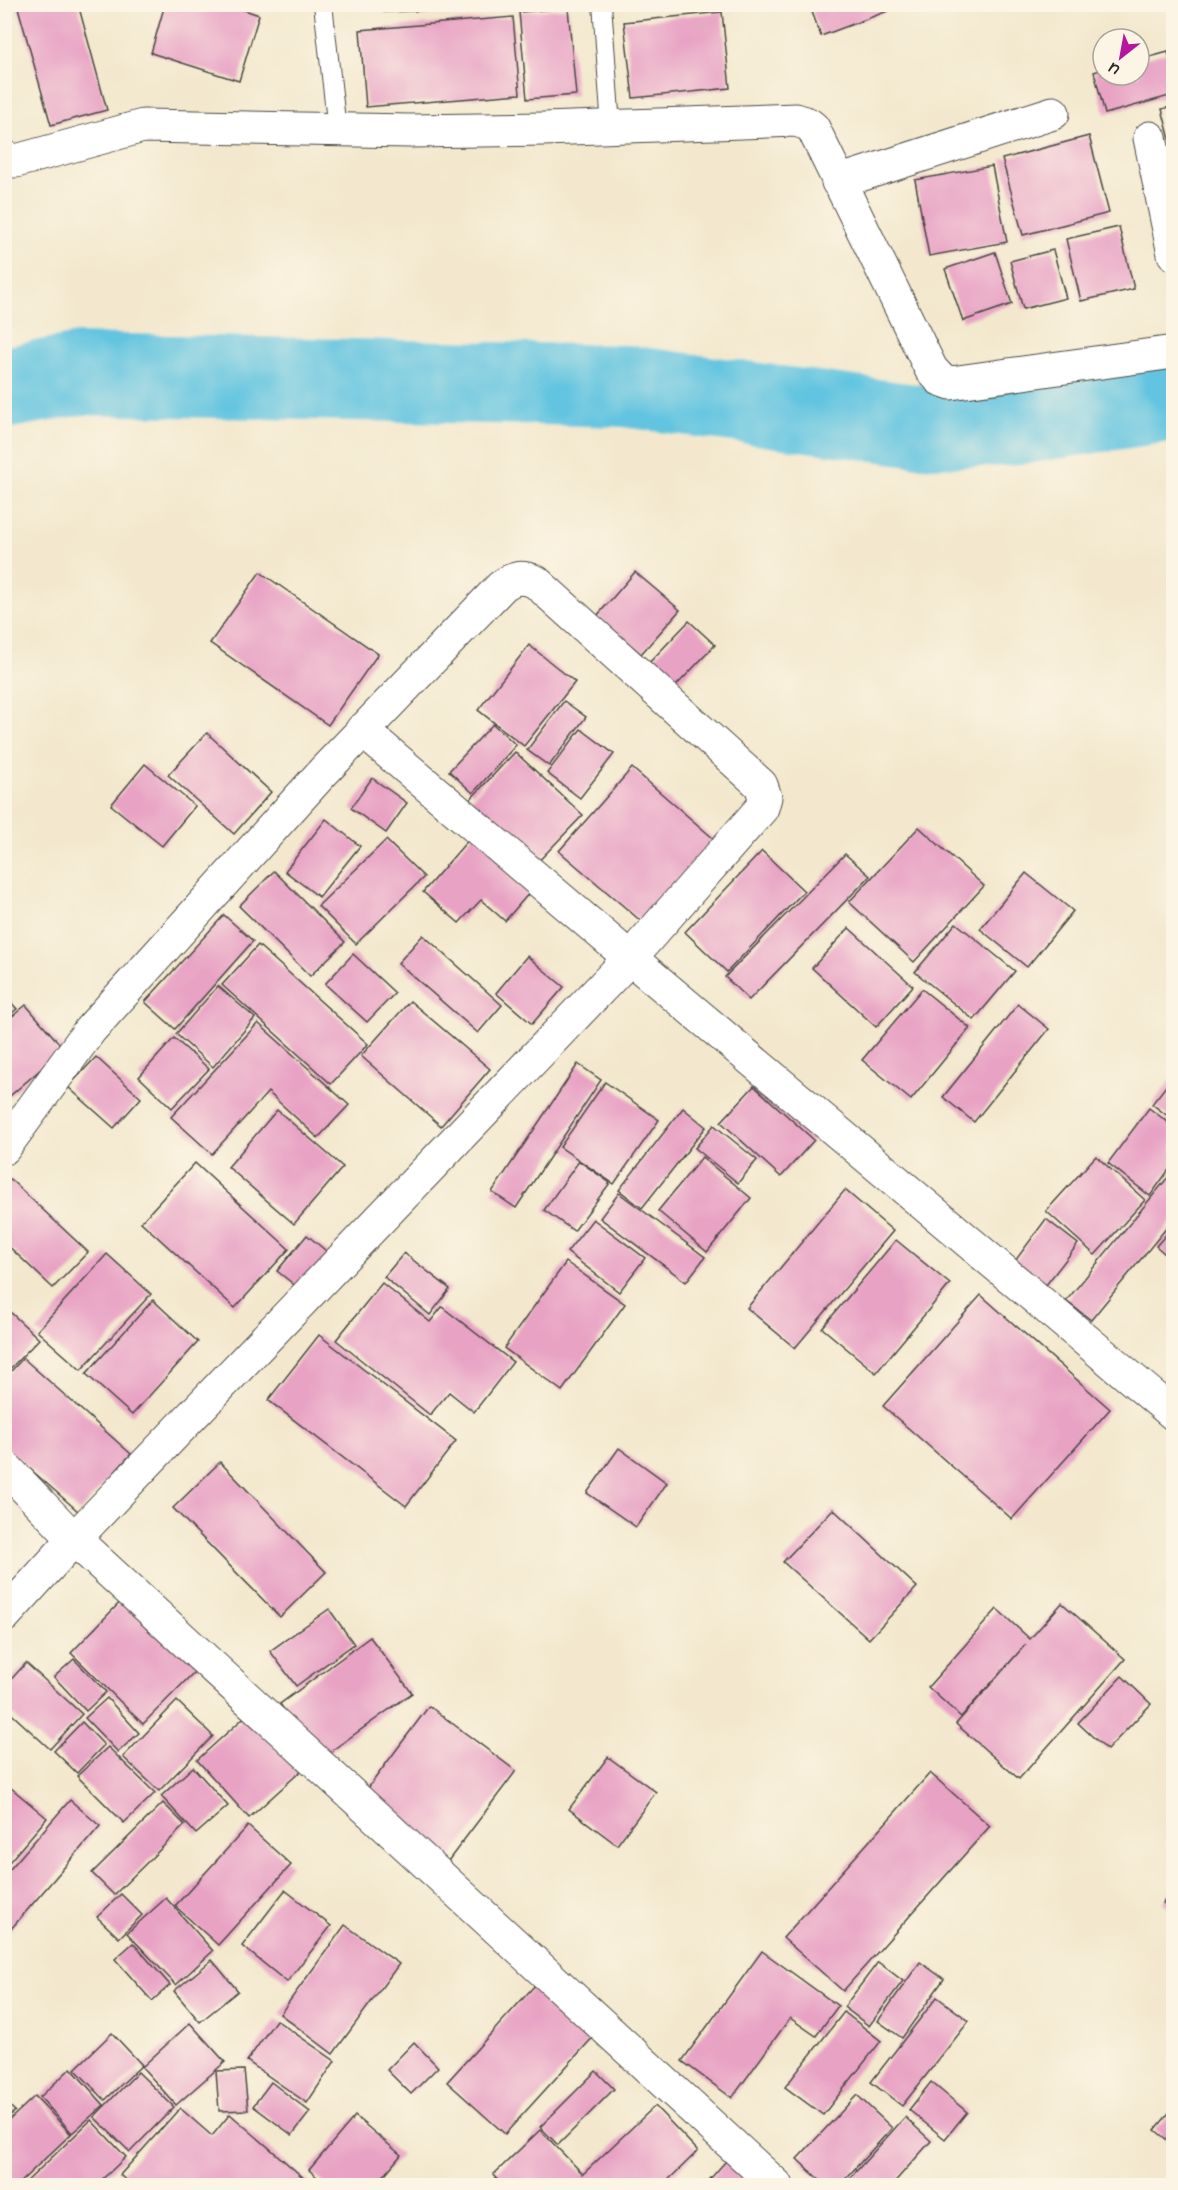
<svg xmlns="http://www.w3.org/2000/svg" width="1178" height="2190" font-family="'Architects Daughter',sans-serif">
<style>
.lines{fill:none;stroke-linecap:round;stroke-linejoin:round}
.river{stroke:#62c4e0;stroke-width:82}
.building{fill:#e8a3c4}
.lane-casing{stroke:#494743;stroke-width:20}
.street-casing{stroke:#494743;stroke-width:35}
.lane{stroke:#fff;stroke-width:18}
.street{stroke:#fff;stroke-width:33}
</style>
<rect width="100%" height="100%" fill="#fcf5e5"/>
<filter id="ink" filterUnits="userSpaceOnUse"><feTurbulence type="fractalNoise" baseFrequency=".0167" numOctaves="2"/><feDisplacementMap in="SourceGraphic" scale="12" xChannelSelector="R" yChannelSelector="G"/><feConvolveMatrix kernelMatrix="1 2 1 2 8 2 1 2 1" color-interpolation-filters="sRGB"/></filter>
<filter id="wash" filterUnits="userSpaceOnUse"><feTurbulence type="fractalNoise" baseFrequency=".008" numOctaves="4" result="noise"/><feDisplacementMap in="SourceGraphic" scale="24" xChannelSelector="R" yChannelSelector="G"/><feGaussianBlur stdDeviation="1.35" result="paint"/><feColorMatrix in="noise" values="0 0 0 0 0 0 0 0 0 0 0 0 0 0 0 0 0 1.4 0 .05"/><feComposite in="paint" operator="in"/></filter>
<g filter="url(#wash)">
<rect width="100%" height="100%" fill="#f3e8cd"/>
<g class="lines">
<polyline class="river" points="4,388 80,374 625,386 927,427 1009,425 1174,400"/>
</g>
<g id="blocks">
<g class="building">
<polygon points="17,4 78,4 107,110 51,125"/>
<polygon points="165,4 227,4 259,15 239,81 151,53"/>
<polygon points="384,4 463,4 463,9 384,12"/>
<polygon points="809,4 904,4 904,5 821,36"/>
<polygon points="568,8 576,95 527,99 519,12"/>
<polygon points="722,12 730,88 633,98 624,22"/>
<polygon points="513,17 520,94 366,107 360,30"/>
<polygon points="1168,52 1173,71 1173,95 1105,114 1094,72 1103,69 1103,75 1139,75 1139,60"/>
<polygon points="1173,106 1173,151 1162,109"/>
<polygon points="1089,136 1109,213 1023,235 1002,159"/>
<polygon points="992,166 1007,242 929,256 915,180"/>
<polygon points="1119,227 1134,289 1081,301 1066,239"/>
<polygon points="1053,250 1066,298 1023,309 1010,261"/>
<polygon points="995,252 1012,304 963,321 945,269"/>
<polygon points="260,572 378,654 328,725 210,643"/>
<polygon points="635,572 680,610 641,654 597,616"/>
<polygon points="689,621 715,645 673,689 647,665"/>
<polygon points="529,645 575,682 524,746 478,710"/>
<polygon points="564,701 586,717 549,766 527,750"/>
<polygon points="493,724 516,745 473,793 449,771"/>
<polygon points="581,729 614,754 580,798 547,773"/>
<polygon points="207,733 271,792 234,834 168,775"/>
<polygon points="515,752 583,815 530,870 463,807"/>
<polygon points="145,764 195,806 162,846 111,805"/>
<polygon points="632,768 714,839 642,922 559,851"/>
<polygon points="372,778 407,803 386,833 351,808"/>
<polygon points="326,819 360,846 319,897 285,871"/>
<polygon points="919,827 984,886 914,962 849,902"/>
<polygon points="475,832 536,885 505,921 481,900 459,923 423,892"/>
<polygon points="386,840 424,877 356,944 318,906"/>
<polygon points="762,851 804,891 727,972 685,932"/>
<polygon points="845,854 870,876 749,1000 725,977"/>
<polygon points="274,871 345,942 310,976 239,906"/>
<polygon points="1026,873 1073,911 1027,967 980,929"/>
<polygon points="224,915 253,941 175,1029 145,1002"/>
<polygon points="956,923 1015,971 974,1020 915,972"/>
<polygon points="849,928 913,986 876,1027 812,968"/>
<polygon points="423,935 502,1005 478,1033 398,963"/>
<polygon points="258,945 368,1044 331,1084 222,985"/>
<polygon points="353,954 395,993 367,1022 325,984"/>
<polygon points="527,956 564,987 532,1024 496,993"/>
<polygon points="218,986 255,1018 213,1067 176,1034"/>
<polygon points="922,989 970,1028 911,1100 862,1060"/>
<polygon points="4,995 17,1009 4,1019"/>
<polygon points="410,1001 490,1069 441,1126 361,1056"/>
<polygon points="1018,1004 1049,1029 974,1122 943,1097"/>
<polygon points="26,1005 64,1049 4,1101 4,1023"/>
<polygon points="258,1023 349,1105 318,1138 268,1092 212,1154 171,1117"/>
<polygon points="174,1038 209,1069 172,1108 139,1077"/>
<polygon points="96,1057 141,1098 114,1128 68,1087"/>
<polygon points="578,1064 601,1080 516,1208 492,1192"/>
<polygon points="1173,1077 1173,1120 1152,1104"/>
<polygon points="605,1082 659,1120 614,1184 560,1147"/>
<polygon points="754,1086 814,1140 781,1177 721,1122"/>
<polygon points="683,1108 706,1127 642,1208 619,1190"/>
<polygon points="1149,1108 1173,1126 1173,1164 1150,1196 1108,1163"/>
<polygon points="277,1110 343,1167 294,1224 228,1167"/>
<polygon points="714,1125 757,1160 738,1183 695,1148"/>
<polygon points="1096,1156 1145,1200 1095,1255 1046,1211"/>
<polygon points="702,1157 751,1198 707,1252 658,1211"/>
<polygon points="579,1161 610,1183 574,1231 544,1210"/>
<polygon points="195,1163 289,1249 235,1308 141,1222"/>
<polygon points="1169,1176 1173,1180 1173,1220 1091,1320 1066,1301"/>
<polygon points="10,1179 88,1252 53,1288 4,1242 4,1185"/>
<polygon points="845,1190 893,1231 795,1348 747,1308"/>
<polygon points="619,1193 705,1257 686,1282 600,1218"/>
<polygon points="593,1219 645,1258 619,1292 567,1252"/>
<polygon points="1046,1219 1078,1244 1046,1285 1015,1261"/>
<polygon points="1173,1227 1173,1261 1156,1246"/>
<polygon points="307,1235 331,1255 302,1291 277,1271"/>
<polygon points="896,1240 950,1284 876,1373 822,1328"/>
<polygon points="404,1253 450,1289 430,1315 384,1277"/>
<polygon points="107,1254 151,1294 81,1370 37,1331"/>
<polygon points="566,1262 625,1304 562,1391 504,1348"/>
<polygon points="382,1283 430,1322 442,1307 513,1362 474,1412 449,1392 430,1415 336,1340"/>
<polygon points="981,1295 1110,1409 1012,1519 883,1406"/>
<polygon points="153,1300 198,1342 132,1415 86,1374"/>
<polygon points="7,1309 39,1339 4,1375 4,1312"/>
<polygon points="319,1335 456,1441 406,1506 268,1400"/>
<polygon points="23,1358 131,1454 79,1512 4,1446 4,1379"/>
<polygon points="619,1448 667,1483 636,1527 587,1493"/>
<polygon points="220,1462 326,1572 280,1617 173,1508"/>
<polygon points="833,1509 917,1587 869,1639 783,1562"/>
<polygon points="127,1595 200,1666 143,1724 71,1653"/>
<polygon points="1062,1603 1125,1659 1019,1779 956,1724 1026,1644 961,1717 928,1687 997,1609 1030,1639"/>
<polygon points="329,1609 354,1644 296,1686 270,1651"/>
<polygon points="370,1637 412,1693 320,1759 280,1704"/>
<polygon points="74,1659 106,1692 86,1711 54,1677"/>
<polygon points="26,1663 82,1714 50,1749 4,1707 4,1687"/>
<polygon points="1122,1676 1151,1704 1107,1750 1078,1723"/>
<polygon points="107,1698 139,1733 118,1752 85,1718"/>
<polygon points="177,1701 213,1736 159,1791 123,1757"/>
<polygon points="429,1706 516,1771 445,1865 359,1800"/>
<polygon points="249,1713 301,1771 249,1818 197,1760"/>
<polygon points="82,1722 104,1745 77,1773 54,1751"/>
<polygon points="108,1747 155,1793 124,1823 77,1776"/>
<polygon points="608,1757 656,1792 617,1845 569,1809"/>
<polygon points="193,1767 228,1806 196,1834 161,1796"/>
<polygon points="930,1773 990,1826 843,1991 783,1938"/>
<polygon points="4,1782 47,1818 4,1868"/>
<polygon points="70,1800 100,1826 4,1937 4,1876"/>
<polygon points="163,1803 185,1825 114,1895 92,1873"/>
<polygon points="248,1826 291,1865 218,1945 175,1906"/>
<polygon points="1173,1889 1173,1911 1163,1903"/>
<polygon points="285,1890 331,1926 287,1982 242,1946"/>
<polygon points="121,1894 142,1915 119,1938 97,1917"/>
<polygon points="166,1898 213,1951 176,1985 127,1933"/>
<polygon points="345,1925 399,1964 333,2054 280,2014"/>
<polygon points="133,1943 170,1985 152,2001 115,1959"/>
<polygon points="762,1951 838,2006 816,2036 790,2018 732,2098 682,2061"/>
<polygon points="212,1960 238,1991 200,2022 174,1991"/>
<polygon points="878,1962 903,1981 869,2026 844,2007"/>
<polygon points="920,1962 944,1979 902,2038 878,2021"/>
<polygon points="537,1983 595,2035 505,2134 447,2082"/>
<polygon points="937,1997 969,2021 902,2106 871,2082"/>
<polygon points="844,2012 881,2041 823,2115 785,2087"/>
<polygon points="276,2020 335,2061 307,2103 247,2061"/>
<polygon points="190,2023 225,2062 176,2105 142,2067"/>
<polygon points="112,2033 142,2065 105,2100 75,2069"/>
<polygon points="414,2042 438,2067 411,2094 387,2070"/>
<polygon points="71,2068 104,2105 72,2133 40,2097"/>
<polygon points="244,2070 248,2110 219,2111 216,2071"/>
<polygon points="596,2071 614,2089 558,2145 540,2127"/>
<polygon points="138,2072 174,2107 130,2152 94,2117"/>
<polygon points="271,2082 310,2112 292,2135 253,2106"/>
<polygon points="931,2082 967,2112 945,2139 909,2110"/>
<polygon points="857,2095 892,2128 839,2186 826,2186 797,2159"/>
<polygon points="35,2096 71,2134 16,2186 4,2186 4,2125"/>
<polygon points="4,2101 15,2111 4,2121"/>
<polygon points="655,2106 698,2151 662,2186 503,2186 493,2175 540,2130 583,2174"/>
<polygon points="180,2108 212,2136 230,2114 313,2186 132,2186 120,2175"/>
<polygon points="1173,2108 1173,2145 1155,2130"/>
<polygon points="355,2116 401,2155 375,2186 327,2186 309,2170"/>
<polygon points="905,2117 931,2141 891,2186 843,2186"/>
<polygon points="91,2120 126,2157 95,2186 22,2186"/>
<polygon points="732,2154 768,2186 704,2186"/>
<polygon points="495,2179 501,2186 488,2186"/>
</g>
</g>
</g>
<g filter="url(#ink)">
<use href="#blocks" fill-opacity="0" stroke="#494743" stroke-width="1.5"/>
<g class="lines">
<defs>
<g id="lane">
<polyline points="323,4 337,130"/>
<polyline points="602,4 611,127"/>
</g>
<g id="street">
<polyline points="1150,138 1174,254"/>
<polyline points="4,157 16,161 143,126 410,131 543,129 796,120 808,124 813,128 931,369 940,379 951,383 1174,352"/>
<polyline points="838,182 1053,113"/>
<path d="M4 1148 90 1030 323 772 501 587C513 577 522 576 536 582L761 785 765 797 762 808 630 958 362 730"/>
<polyline points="4,1466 74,1539 777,2186"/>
<polyline points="4,1616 74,1539 630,958 1174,1414"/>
</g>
</defs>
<use href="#lane" class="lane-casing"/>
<use href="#street" class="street-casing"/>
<use href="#lane" class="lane"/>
<use href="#street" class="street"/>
</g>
</g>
<rect width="1178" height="2190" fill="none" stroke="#fcf5e5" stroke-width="24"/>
<g transform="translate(1121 57) rotate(211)"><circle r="28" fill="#fcf5e5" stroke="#a8a49b" stroke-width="1.5"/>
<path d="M0-4.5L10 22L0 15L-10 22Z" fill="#b5179e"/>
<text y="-9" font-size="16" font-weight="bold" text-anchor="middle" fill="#2b2b2b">U</text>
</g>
</svg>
